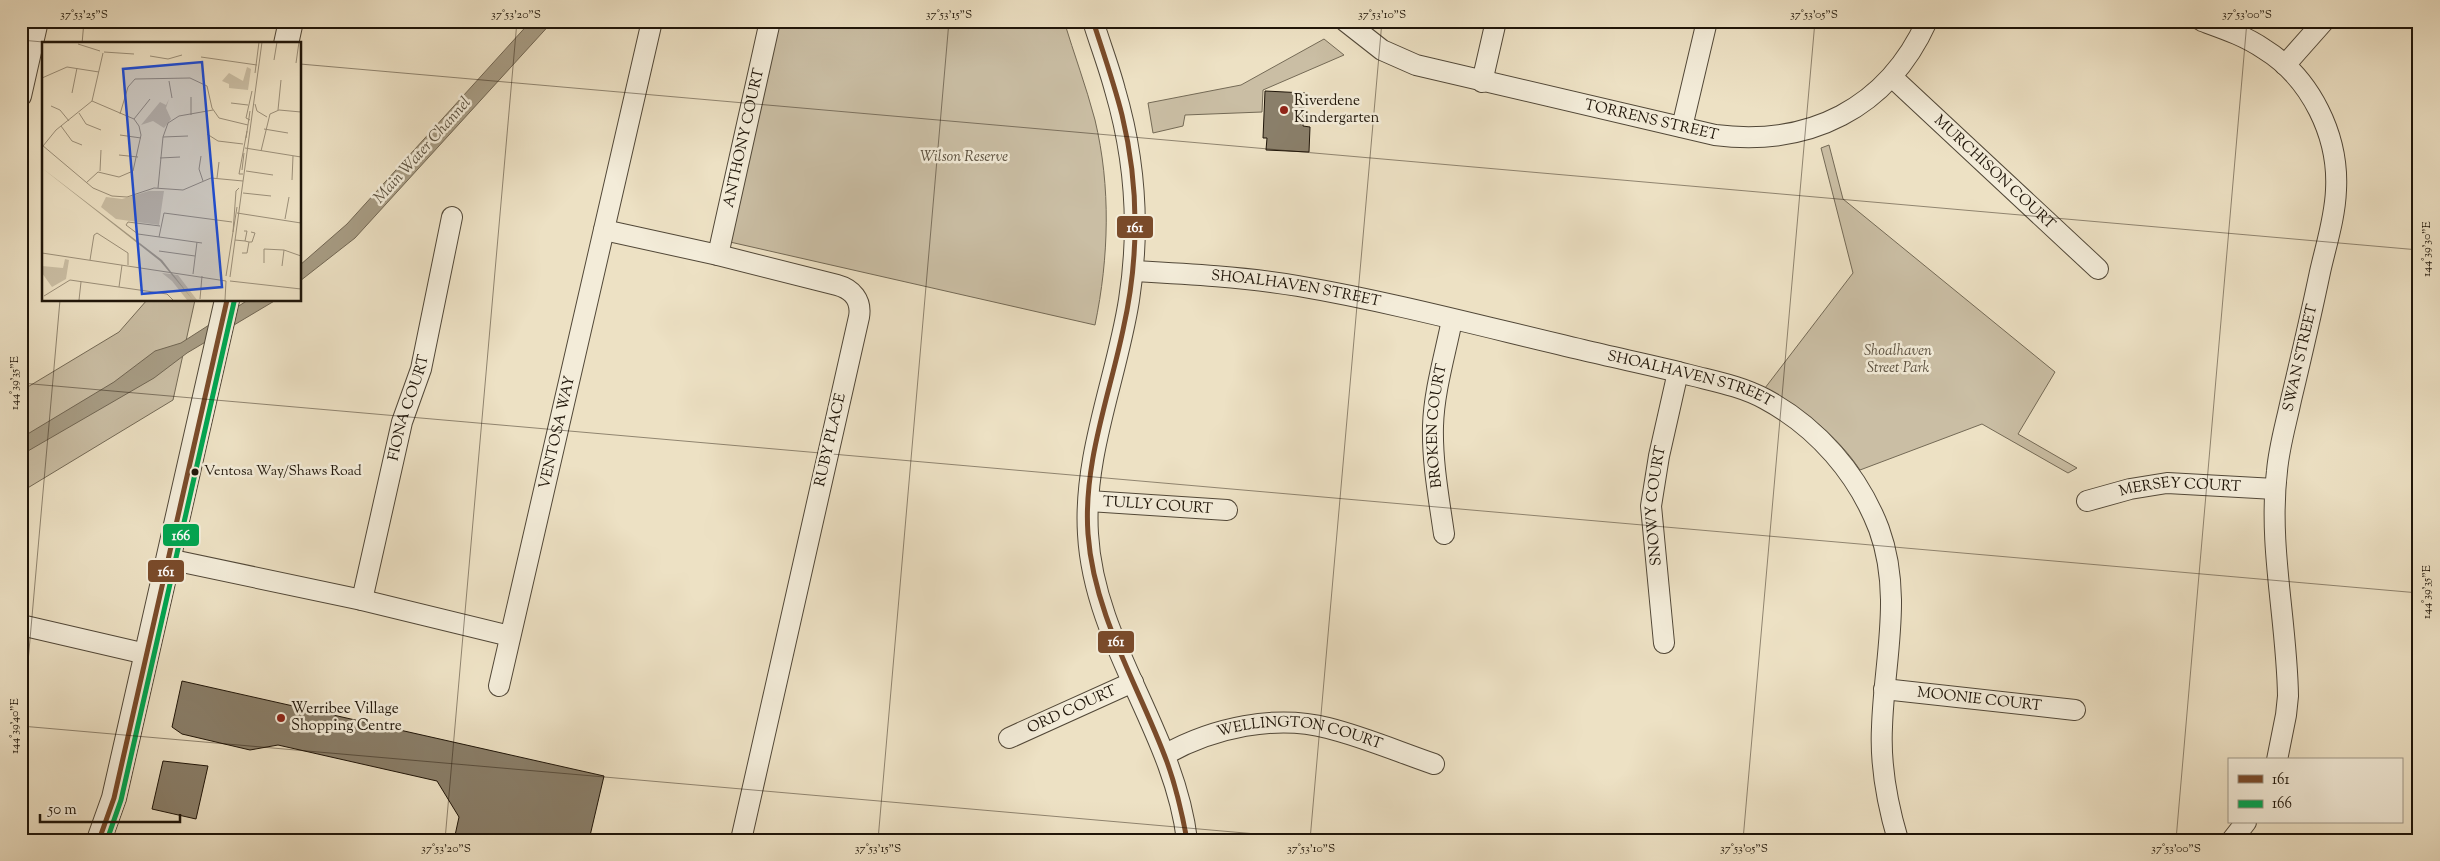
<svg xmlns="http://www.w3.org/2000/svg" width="2440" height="861" font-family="'Sorts Mill Goudy',serif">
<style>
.green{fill:#cabea4;stroke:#746a56}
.water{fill:#a79c84;stroke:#716653}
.building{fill:#8a7f6a;stroke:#1f1509}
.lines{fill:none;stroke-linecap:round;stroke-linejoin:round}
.minor-casing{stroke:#524838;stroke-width:22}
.tertiary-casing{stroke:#524838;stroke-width:26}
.minor{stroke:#f3ecd9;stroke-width:20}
.tertiary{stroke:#f3ecd9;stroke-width:24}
.bus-1-casing{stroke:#f3ecd9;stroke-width:9}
.bus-2-casing{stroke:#f3ecd9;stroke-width:9}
.bus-1{stroke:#7a4b2a;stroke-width:5}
.bus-2{stroke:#00a651;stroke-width:5}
.ticks{fill:none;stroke:#1f1509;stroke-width:1;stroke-opacity:0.45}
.poi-dot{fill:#8f2418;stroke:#f3ecd9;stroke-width:2}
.bus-dot{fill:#1f1509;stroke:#f3ecd9;stroke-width:2}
.labels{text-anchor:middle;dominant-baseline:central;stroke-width:5;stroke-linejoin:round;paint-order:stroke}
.bus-label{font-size:14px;fill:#1f1509;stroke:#f3ecd9;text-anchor:start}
.poi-label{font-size:15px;fill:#1f1509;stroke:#f3ecd9;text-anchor:start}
.street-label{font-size:15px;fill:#1f1509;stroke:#f3ecd9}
.park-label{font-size:15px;font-style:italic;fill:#5b503f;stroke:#f3ecd9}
.water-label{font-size:16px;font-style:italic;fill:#5c5240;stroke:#f3ecd9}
.inset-road{fill:none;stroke:#9b8f79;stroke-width:1}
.view{fill:#1d4ed8;fill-opacity:0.15;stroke:#1d4ed8;stroke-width:2.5}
.inset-edge{fill:none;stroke:#1f1509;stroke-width:2.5}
.line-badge{stroke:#f3ecd9;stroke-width:2}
.badge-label{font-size:14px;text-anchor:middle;font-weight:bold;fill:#fff}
.neatline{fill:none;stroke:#1f1509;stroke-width:2}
.ticks-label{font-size:12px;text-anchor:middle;fill:#1f1509}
</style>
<rect width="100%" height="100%" fill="#ede1c4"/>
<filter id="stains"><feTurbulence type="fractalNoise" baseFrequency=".004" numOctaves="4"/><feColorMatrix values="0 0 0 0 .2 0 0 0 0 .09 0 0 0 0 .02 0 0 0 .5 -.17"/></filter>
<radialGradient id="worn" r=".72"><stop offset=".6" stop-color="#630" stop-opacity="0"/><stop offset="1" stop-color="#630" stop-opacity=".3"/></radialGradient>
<g class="green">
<path d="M780 21H1064C1074 54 1086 86 1095 120 1111 187 1109 257 1095 325L730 242Z"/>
<polygon points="1324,39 1344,55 1263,90 1262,112 1185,115 1183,126 1153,133 1148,103 1241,85"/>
<path d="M1829 145 1843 199 2055 372 2018 434 2077 468 2068 473 1982 424 1860 470C1836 434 1802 409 1765 388L1853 273 1821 148Z"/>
<polygon points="147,300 195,300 173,400 21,492 21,391 119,332"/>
</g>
<g class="water">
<polygon points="531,21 553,21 355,238 300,281 300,265 347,224"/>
<polygon points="248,300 276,300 187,353 154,378 21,455 21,438 114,382 155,351 181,343"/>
</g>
<g class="building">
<polygon points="1265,91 1305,93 1303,126 1310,127 1309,152 1266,150 1267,138 1263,138"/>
<polygon points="182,681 604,776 589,840 454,840 459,817 437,781 278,745 250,750 182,734 172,727"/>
<polygon points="163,761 208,766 196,819 152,809"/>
</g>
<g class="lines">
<defs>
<g id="minor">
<path d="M1093 21C1100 44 1109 67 1115 90 1135 158 1140 230 1129 300 1117 377 1083 455 1088 534 1094 644 1174 731 1187 840"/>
<path id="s1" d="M1345 21 1382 50 1416 65 1715 135C1809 147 1887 109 1927 21"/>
<path d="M2202 21C2224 29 2245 36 2264 49 2311 78 2339 136 2336 190 2335 218 2326 245 2320 272 2311 315 2301 358 2291 400 2286 424 2279 447 2277 471 2268 546 2287 621 2288 696L2286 715 2277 760"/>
<polyline points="2285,65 2324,21"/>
<path id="s2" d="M1892 77 2098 269"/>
<polyline points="1482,82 1496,21"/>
<polyline points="21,96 38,21"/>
<polyline points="1682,127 1707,21"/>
<path d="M604 230 718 255 837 285C852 289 862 300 859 317L741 840"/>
<path id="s3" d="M718 255 770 21"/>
<path id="s4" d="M1133 271C1188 274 1244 277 1298 286 1392 302 1489 328 1583 350 1620 359 1657 366 1694 376 1718 382 1743 387 1765 399 1817 427 1858 474 1879 529 1903 595 1884 660 1882 727 1880 766 1887 803 1898 840"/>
<path id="s5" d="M1089 501 1227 510"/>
<path id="s6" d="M2087 501 2130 489 2167 483 2275 489"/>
<path id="s7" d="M1444 534C1439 499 1432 462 1433 426 1434 391 1445 355 1452 320"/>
<polyline points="168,559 362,600 510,636"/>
<path id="s8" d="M362 600 402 422 421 369 452 217"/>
<polyline points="21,625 146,654"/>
<path id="s9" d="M1664 643 1651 506 1659 456 1678 372"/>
<path id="s10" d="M499 686 652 21"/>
<path id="s11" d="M1884 689 2075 710"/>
<path id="s12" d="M1009 738 1133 682"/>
<path id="s13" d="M1166 754C1213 728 1275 714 1328 728 1364 737 1399 752 1434 764"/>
<polyline points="2232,840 2246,822"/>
</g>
<g id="tertiary">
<polyline points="286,44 291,21"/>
<polyline points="99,840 114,798 227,300"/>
</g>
</defs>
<use href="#minor" class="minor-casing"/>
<use href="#tertiary" class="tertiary-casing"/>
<use href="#minor" class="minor"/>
<use href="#tertiary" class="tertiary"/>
<defs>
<g id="bus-1">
<path d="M1093 21C1103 52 1114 83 1122 115 1139 185 1139 259 1123 330 1109 397 1083 464 1088 534 1094 616 1139 686 1167 762 1176 787 1182 813 1187 840"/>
<polyline points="99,840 114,798 227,300"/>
</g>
<polyline id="bus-2" points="107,840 121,800 234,302"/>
</defs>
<use href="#bus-1" class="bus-1-casing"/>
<use href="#bus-2" class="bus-2-casing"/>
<use href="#bus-1" class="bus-1"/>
<use href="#bus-2" class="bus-2"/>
</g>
<path class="ticks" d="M21 40 65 44M82 44 84 21M300 64 2419 250M21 383 2419 593M21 726 1325 840M21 741 60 300M445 840 517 21M878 840 949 21M1310 840 1382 21M1743 840 1815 21M2176 840 2247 21"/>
<g class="poi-dot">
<circle cx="1284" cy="110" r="5"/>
<circle cx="281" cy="718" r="5"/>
</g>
<circle class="bus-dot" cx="195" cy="472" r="4.5"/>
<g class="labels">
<g class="bus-label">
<text x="204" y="472">Ventosa Way/Shaws Road</text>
</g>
<g class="poi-label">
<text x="1294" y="101">Riverdene<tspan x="1294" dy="17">Kindergarten</tspan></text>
<text x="291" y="709">Werribee Village<tspan x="291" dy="17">Shopping Centre</tspan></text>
</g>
<g class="street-label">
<text stroke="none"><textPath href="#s1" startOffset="326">TORRENS STREET</textPath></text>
<text stroke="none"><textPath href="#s3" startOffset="120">ANTHONY COURT</textPath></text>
<text stroke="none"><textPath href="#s2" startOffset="140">MURCHISON COURT</textPath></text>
<text stroke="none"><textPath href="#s4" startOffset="164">SHOALHAVEN STREET</textPath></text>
<text transform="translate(2301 358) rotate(-77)">SWAN STREET</text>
<text stroke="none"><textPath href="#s4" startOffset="569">SHOALHAVEN STREET</textPath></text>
<text stroke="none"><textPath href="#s8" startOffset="198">FIONA COURT</textPath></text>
<text stroke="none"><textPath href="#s7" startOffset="109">BROKEN COURT</textPath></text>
<text stroke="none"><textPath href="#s10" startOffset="260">VENTOSA WAY</textPath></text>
<text transform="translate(831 440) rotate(-77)">RUBY PLACE</text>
<text stroke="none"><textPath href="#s6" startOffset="95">MERSEY COURT</textPath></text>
<text stroke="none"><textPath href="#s5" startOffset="69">TULLY COURT</textPath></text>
<text stroke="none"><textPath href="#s9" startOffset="138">SNOWY COURT</textPath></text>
<text stroke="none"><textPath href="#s11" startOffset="96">MOONIE COURT</textPath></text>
<text stroke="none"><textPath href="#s12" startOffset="69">ORD COURT</textPath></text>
<text stroke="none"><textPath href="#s13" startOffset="140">WELLINGTON COURT</textPath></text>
</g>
<g class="park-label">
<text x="964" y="157">Wilson Reserve</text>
<text x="1898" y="351">Shoalhaven<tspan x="1898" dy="17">Street Park</tspan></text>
</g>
<g class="water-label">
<text transform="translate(423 151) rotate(-48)">Main Water Channel</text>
</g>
</g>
<g transform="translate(42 42)">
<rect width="259" height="259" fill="#ede1c4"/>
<path d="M205 25 209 27 206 48 187 46V42L180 39 187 31 201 39ZM127 57 124 66 129 77 122 86 111 79 99 83 118 60 124 63ZM107 149H122L117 183 74 177 59 165 64 155 80 157ZM23 217 27 218 24 237 10 245 0 231V224L21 226ZM120 231 136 233 155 258H145L130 239Z" fill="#cabea4"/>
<path d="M0 126 120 218 151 258 118 219Z" fill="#a79c84"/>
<path class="inset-road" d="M36 2 58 9M62 10 92 12M108 14 126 17 140 13M159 15 215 23M232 18 235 0M254 21 257 0M213 31 217 0M0 36 25 25 57 30M127 39 130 56M30 51 35 26M189 61 206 63M213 62 215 69 225 75M9 64 18 68 27 79M236 68 239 38M37 71 44 82 59 88M78 72 86 45 93 37 148 36 165 44 170 66 177 76 206 83M149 73V55M92 77 108 57M208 78 204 76 210 49M19 84 30 99 40 103M222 87 246 91M165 92 176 99 201 102M78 93 99 96M121 95 146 94M204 96 208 69M0 103 51 146 70 154 85 155 112 146 141 148 169 136 201 139M1 104 14 88 50 59 61 11M203 106 259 115M219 109 228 72 237 68 259 70M77 113 96 115M159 114 157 127 161 139M118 116 138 115M200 128 202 111M58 129 59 108M204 129 231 133M201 132H197L205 89M175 136 177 120M250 138 251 114M44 141 56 130 77 135 91 129 99 93 97 84 92 77 50 59M116 146 121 95 126 81 137 74 171 68M201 151 229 154M195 171 259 181M243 177 247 155M118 184 86 180 84 183 96 192 160 201M191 190 194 149 197 146M117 195 122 171 190 180M193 198 203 199 205 189H202M207 200H210L213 191 209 190M117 209 153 214M0 211 184 239M200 211H205L207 200 203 199M48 218 52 193 55 191 86 211V223M222 221V207L242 208 259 214M240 224 242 208M151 232 155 200M184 234 195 165M188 235 220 0M188 239 259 247M77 245 80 223M2 254 28 238 125 252 131 258M158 257 160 234M37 258 39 240M183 258 184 239"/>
<path class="view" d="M160 20 180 245 100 252 81 27Z"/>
<rect width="259" height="259" class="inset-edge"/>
</g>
<g class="line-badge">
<rect x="1116" y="215" width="38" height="24" rx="5" fill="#7a4b2a"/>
<rect x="162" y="523" width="38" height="24" rx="5" fill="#00a651"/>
<rect x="147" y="559" width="38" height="24" rx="5" fill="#7a4b2a"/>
<rect x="1097" y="630" width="38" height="24" rx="5" fill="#7a4b2a"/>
</g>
<g class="badge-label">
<text x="1135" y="232">161</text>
<text x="181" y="540">166</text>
<text x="166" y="576">161</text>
<text x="1116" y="646">161</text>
</g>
<rect width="2440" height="861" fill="none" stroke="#ede1c4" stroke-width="55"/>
<rect x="2228" y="758" width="175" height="65" fill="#f3ecd9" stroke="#9e9686"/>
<rect x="2238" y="775" width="25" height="8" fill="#7a4b2a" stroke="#9e9686"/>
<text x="2272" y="784" font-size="15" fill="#1f1509">161</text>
<rect x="2238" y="800" width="25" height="8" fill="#00a651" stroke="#9e9686"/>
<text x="2272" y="808" font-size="15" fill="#1f1509">166</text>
<path d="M40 814v8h140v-8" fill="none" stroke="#1f1509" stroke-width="2.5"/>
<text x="48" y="814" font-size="15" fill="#1f1509" stroke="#f3ecd9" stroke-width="4" paint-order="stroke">50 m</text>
<rect x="28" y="28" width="2384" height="806" class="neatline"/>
<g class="ticks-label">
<text x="84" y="18">37°53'25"S</text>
<text x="516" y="18">37°53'20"S</text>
<text x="949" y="18">37°53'15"S</text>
<text x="1382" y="18">37°53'10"S</text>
<text x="1814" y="18">37°53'05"S</text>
<text x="2247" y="18">37°53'00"S</text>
<text transform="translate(2426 249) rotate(-90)" y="4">144°39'30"E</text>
<text transform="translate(14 383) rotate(-90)" y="4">144°39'35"E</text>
<text transform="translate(2426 592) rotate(-90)" y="4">144°39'35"E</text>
<text transform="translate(14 726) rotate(-90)" y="4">144°39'40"E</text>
<text x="446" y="852">37°53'20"S</text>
<text x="878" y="852">37°53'15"S</text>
<text x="1311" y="852">37°53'10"S</text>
<text x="1744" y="852">37°53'05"S</text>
<text x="2176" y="852">37°53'00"S</text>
</g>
<rect width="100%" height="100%" filter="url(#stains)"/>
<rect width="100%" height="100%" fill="url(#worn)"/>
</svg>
